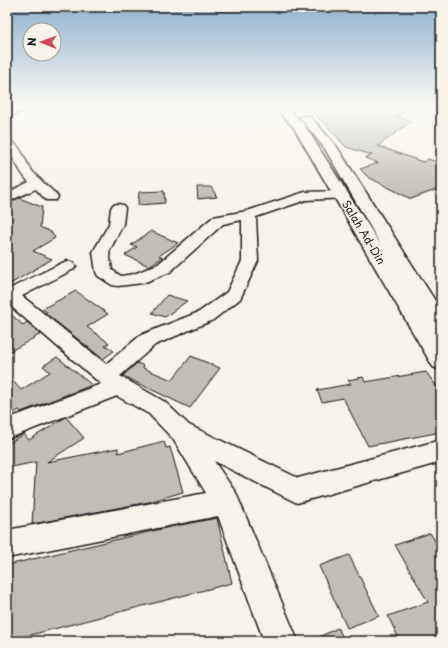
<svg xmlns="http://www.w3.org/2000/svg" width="448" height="648" font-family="'Playpen Sans',sans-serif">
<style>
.building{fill:#c0beb5;stroke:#1c1c1c}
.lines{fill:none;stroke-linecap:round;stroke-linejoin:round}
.minor-casing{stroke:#1c1c1c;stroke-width:3}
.highway-casing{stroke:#1c1c1c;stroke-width:3}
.minor{fill:#f7f3e8;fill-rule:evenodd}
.highway{fill:#f7f3e8;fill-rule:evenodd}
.labels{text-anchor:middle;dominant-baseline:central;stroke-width:3.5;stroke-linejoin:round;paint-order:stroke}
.far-street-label{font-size:11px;fill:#1c1c1c;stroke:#f7f3e8}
</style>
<rect width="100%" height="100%" fill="#f7f3e8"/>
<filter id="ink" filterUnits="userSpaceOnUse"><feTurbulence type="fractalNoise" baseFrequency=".025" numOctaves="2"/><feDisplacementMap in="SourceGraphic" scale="8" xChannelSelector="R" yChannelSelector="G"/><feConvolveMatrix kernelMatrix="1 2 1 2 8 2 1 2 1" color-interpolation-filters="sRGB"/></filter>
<g filter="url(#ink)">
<g class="building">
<polygon points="306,107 411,107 396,117 411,121 378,146 423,162 428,159 441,163 441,188 411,199 370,178 369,178 360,169 378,163 365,158 372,155 346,147 324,122"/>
<polygon points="197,187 211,187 217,197 198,199"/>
<polygon points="164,191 165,203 138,205 139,192"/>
<polygon points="19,198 42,207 40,227 51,232 55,238 33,251 52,259 7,286 7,203"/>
<polygon points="151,231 178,243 159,256 163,257 149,266 125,255 137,247 131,245"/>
<polygon points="76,291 108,314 87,327 109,343 105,345 114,351 103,359 45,313 47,312 42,309"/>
<polygon points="167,295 187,301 165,317 152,313"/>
<polygon points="7,311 23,325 27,322 41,334 7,353"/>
<polygon points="191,356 220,368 190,408 123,376 137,363 144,366 143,368 172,380"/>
<polygon points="57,357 92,385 21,412 19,410 7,417 7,375 21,390 50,372 43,366"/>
<polygon points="426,372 437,387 441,386 441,432 368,446 343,398 322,402 317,390 351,384 348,380 363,377 365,382"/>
<polygon points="66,417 84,438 47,462 118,448 118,453 164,441 166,448 170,447 183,492 149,502 32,524 36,462 7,468 7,444 24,434 29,440"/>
<polygon points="217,518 232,583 7,641 7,565 170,527"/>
<polygon points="430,533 441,550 441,641 400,641 388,616 428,602 395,545"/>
<polygon points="349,555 379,616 347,628 319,566"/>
<polygon points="338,628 345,641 310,641"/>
</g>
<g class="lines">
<defs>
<g id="minor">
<polygon points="17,107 29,107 7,119 7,112"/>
<path d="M7 140C22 143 24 162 33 172 40 180 48 187 56 194L58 197 56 200H46L36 189 7 202V193L29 182C19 172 16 160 7 150Z"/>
<polygon points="342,191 347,192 349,195 347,198 306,200 256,217 258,261 240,299 213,320 155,345 120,376 165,402 189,425 298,478 441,440 441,462 297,503 214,461 236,493 298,641 264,641 218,516 7,558 7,530 206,493 173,439 149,414 117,396 7,439 7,419 101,384 7,303 7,290 62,263 68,261 74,263 76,266 74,269 22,296 106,364 141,335 199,312 227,292 242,261 242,220 223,224 170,272 143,283 118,286 112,285 98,276 96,272 93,252 109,224 111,208 113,205 118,204 123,205 125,208 123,224 109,252 112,270 121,276 134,274 158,264 213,217 247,211 305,192"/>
</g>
<polygon id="highway" points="275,107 286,107 303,123 382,247 325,149 302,120 300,118 302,116 310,116 337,147 441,310 441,333 435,332 441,341 441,370 433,367 294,128"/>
</defs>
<use href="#minor" class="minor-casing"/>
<use href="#highway" class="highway-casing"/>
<use href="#minor" class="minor"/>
<use href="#highway" class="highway"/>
</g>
</g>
<linearGradient id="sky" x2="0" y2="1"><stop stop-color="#90b0cc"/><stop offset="0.54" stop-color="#fbfaf5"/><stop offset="1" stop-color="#fbfaf5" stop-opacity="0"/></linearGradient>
<rect width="448" height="198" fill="url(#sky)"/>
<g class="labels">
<g class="far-street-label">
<text transform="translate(364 232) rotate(59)">Salah Ad-Din</text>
</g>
</g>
<rect width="448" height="648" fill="none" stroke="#f7f3e8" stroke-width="24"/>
<rect x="12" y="12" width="424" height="624" fill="none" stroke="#1c1c1c" stroke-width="1.5" filter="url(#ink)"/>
<g transform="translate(42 42) rotate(271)"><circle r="19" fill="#f7f3e8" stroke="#9f9d96"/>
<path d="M0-3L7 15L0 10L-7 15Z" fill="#d1495b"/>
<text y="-6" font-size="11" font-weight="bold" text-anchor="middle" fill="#1c1c1c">N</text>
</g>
</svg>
